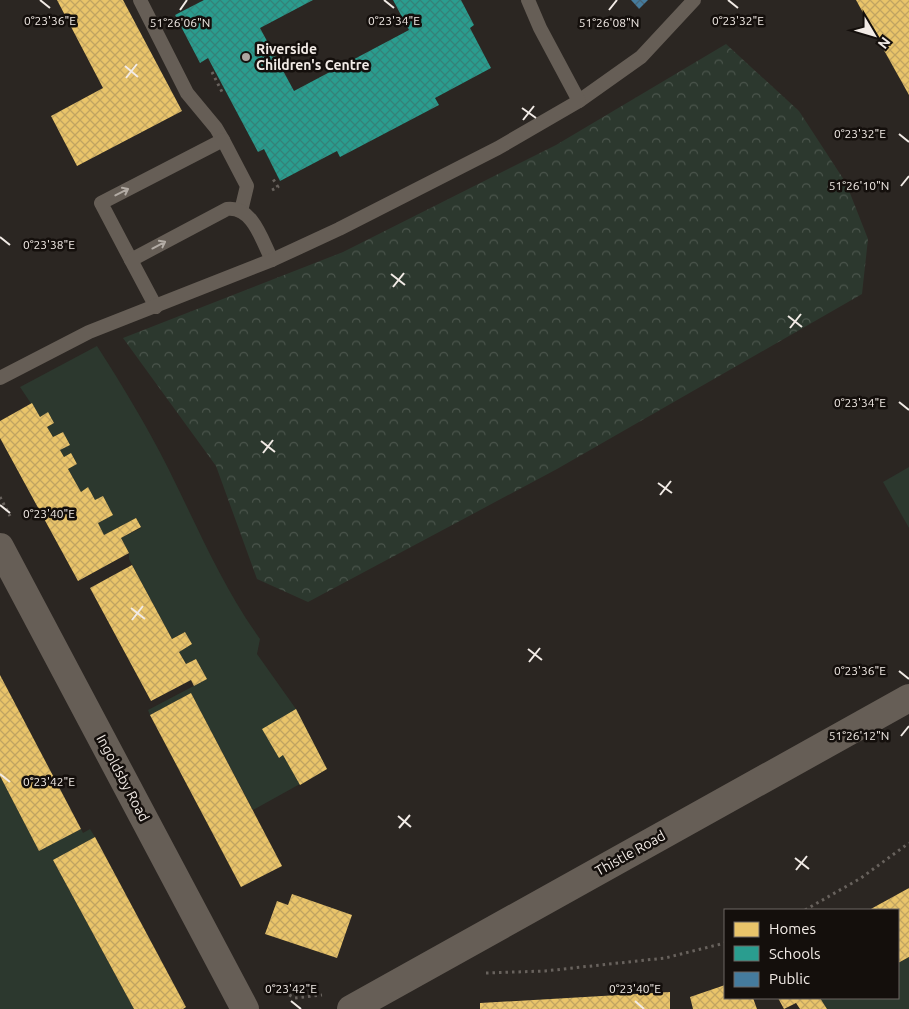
<svg xmlns="http://www.w3.org/2000/svg" width="909" height="1009" font-family="Ubuntu,sans-serif">
<style>
.park{fill:url(#park-crowns)}
.garden{fill:#2c382e}
.homes{fill:url(#homes-cross-hatch)}
.schools{fill:url(#schools-cross-hatch)}
.public{fill:url(#public-cross-hatch)}
.lines{fill:none;stroke-linecap:round;stroke-linejoin:round}
.path{stroke:#68625d;stroke-width:3;stroke-dasharray:2.5 4;stroke-linecap:butt}
.service{stroke:#665e56;stroke-width:14}
.minor{stroke:#665e56;stroke-width:28}
.oneway{stroke:#b3aca5}
.ticks{fill:none;stroke:#f2ebe6;stroke-width:2}
.poi-dot{fill:#aca6a1;stroke:#140f0c;stroke-width:2}
.labels{text-anchor:middle;dominant-baseline:central;stroke-width:5;stroke-linejoin:round;paint-order:stroke}
.poi-label{font-size:14px;font-weight:bold;fill:#f2ebe6;stroke:#140f0c;text-anchor:start}
.street-label{font-size:14px;fill:#f2ebe6;stroke:#140f0c}
.ticks-label{font-size:12px;text-anchor:middle;fill:#f2ebe6;stroke:#140f0c;stroke-width:5;stroke-linejoin:round;paint-order:stroke}
</style>
<defs>
<pattern id="park-crowns" width="20" height="18" patternUnits="userSpaceOnUse" patternTransform="scale(1.25)"><rect width="20" height="18" fill="#2c382e"/><path d="M2 6a3 3 0 1 1 6 0M12 15a3 3 0 1 1 6 0" fill="none" stroke="#4b554c"/></pattern>
<pattern id="homes-cross-hatch" width="8" height="8" patternUnits="userSpaceOnUse" patternTransform="scale(1.25)"><rect width="8" height="8" fill="#e9c46a"/><path d="M0 0l8 8M0 8l8-8" fill="none" stroke="#c1a461"/></pattern>
<pattern id="schools-cross-hatch" width="8" height="8" patternUnits="userSpaceOnUse" patternTransform="scale(1.25)"><rect width="8" height="8" fill="#2a9d8f"/><path d="M0 0l8 8M0 8l8-8" fill="none" stroke="#338379"/></pattern>
<pattern id="public-cross-hatch" width="8" height="8" patternUnits="userSpaceOnUse" patternTransform="scale(1.25)"><rect width="8" height="8" fill="#457b9d"/><path d="M0 0l8 8M0 8l8-8" fill="none" stroke="#476375"/></pattern>
</defs>
<rect width="100%" height="100%" fill="#2b2622"/>
<polygon class="park" points="726,44 799,111 846,183 868,239 862,294 557,469 308,602 257,579 216,466 123,338 343,252 556,145"/>
<g class="garden">
<path d="M97 346C122 385 147 426 168 468 197 526 222 586 260 639L257 654 296 709 327 769 253 810 191 693 150 715 148 710 207 679 196 659 186 664 179 652 192 644 185 632 172 639 129 559V553L121 538 141 528 136 518 104 535 98 523 112 515 95 500 88 488 81 492 68 469 77 464 71 453 64 457 60 450 63 432 53 437 47 427 54 423 48 413 40 417 20 387Z"/>
<polygon points="909,467 909,528 883,482"/>
<polygon points="0,776 39,850 81,829 83,833 90,829 95,837 53,860 134,1009 0,1009"/>
<polygon points="909,957 909,1009 827,1009 820,998 898,998 898,963"/>
</g>
<g class="homes">
<polygon points="57,0 123,0 182,111 77,166 51,116 103,88"/>
<polygon points="856,0 909,0 909,95 876,36"/>
<polygon points="32,403 40,417 48,412 54,423 47,427 53,437 63,432 70,445 60,450 64,457 71,453 77,464 68,469 81,492 88,487 95,500 103,496 113,515 98,523 104,535 136,518 141,527 121,538 129,553 78,581 0,438 0,421"/>
<polygon points="132,565 172,639 185,632 192,644 179,652 186,664 196,659 207,679 194,686 191,680 151,701 90,588"/>
<polygon points="0,675 81,829 39,851 0,776"/>
<polygon points="191,693 282,866 241,887 150,715"/>
<polygon points="296,709 327,769 300,785 283,755 279,758 262,729"/>
<polygon points="95,837 186,1007 183,1009 134,1009 53,860"/>
<polygon points="909,888 909,957 898,963 898,910 869,910"/>
<polygon points="292,894 352,915 337,958 265,934 277,901 288,905"/>
<polygon points="725,985 725,998 753,998 757,1009 693,1009 690,997"/>
<polygon points="670,992 670,1009 480,1009 480,1003"/>
<polygon points="778,998 820,998 827,1009 800,1009 796,1003 784,1009"/>
</g>
<polygon class="schools" points="204,0 313,0 260,28 294,91 409,30 393,0 461,0 474,25 470,28 491,68 435,98 439,105 340,157 337,151 280,181 264,149 258,152 208,58 200,63 175,15"/>
<polygon class="public" points="631,0 648,0 639,9"/>
<g class="lines">
<g class="path">
<polyline points="212,72 222,92"/>
<polyline points="272,190 278,187 273,179"/>
<polyline points="0,497 10,516"/>
<polyline points="805,910 861,878 909,843"/>
<polyline points="486,973 545,971 665,958 725,943"/>
<polyline points="272,986 295,998 322,995"/>
</g>
<g class="service">
<polyline points="140,0 187,93 216,128 223,140"/>
<polyline points="579,101 641,57 694,0"/>
<polyline points="131,260 101,203 223,140 247,186 241,211"/>
<path d="M156 307 131 260 227 209C253 206 262 241 272 260"/>
<polyline points="0,378 89,332 272,260 339,229 498,148 579,101 540,28 528,0"/>
</g>
<g class="minor">
<polyline points="0,547 245,1009"/>
<polyline points="351,1009 909,698"/>
</g>
</g>
<defs><path id="oneway-shaft" d="M-6 0H5M1.5-3L5.5 0L1.5 3" fill="none" stroke-width="1.6" stroke-linecap="round" stroke-linejoin="round" transform="scale(1.25)"/></defs>
<g class="oneway">
<use href="#oneway-shaft" transform="translate(122 192) rotate(-27)"/>
<use href="#oneway-shaft" transform="translate(159 245) rotate(-28)"/>
</g>
<path class="ticks" d="M40 0 50 8M384 0 394 8M728 0 738 8M180 10 187 0M609 10 617 0M125 66 138 77M126 78 137 64M522 108 536 118M523 120 534 106M899 134 909 142M901 186 909 176M0 237 10 245M391 274 405 285M393 287 404 273M788 316 802 327M790 328 801 314M899 402 909 410M261 441 275 452M263 453 273 440M658 483 672 493M660 495 671 481M0 505 10 513M131 608 145 619M132 620 143 606M528 649 542 660M529 662 540 648M899 671 909 679M901 736 909 726M0 774 10 782M398 816 411 827M399 828 410 815M795 858 809 869M796 870 807 856M291 1001 301 1009M635 1001 644 1009"/>
<circle class="poi-dot" cx="246" cy="57" r="5"/>
<g class="labels">
<g class="poi-label">
<text x="256" y="49">Riverside<tspan x="256" dy="16">Children's Centre</tspan></text>
</g>
<g class="street-label">
<text transform="translate(123 778) rotate(62)">Ingoldsby Road</text>
<text transform="translate(630 853) rotate(-29)">Thistle Road</text>
</g>
</g>
<g class="ticks-label">
<text x="50" y="25">0°23'36"E</text>
<text x="394" y="25">0°23'34"E</text>
<text x="738" y="25">0°23'32"E</text>
<text x="180" y="27">51°26'06"N</text>
<text x="609" y="27">51°26'08"N</text>
<text x="860" y="138">0°23'32"E</text>
<text x="859" y="190">51°26'10"N</text>
<text x="49" y="249">0°23'38"E</text>
<text x="860" y="407">0°23'34"E</text>
<text x="49" y="518">0°23'40"E</text>
<text x="860" y="675">0°23'36"E</text>
<text x="859" y="740">51°26'12"N</text>
<text x="49" y="786">0°23'42"E</text>
<text x="291" y="993">0°23'42"E</text>
<text x="635" y="993">0°23'40"E</text>
</g>
<rect x="724" y="909" width="175" height="90" fill="#140f0c" stroke="#6d6763"/>
<rect x="734" y="922" width="25" height="15" fill="#e9c46a" stroke="#6d6763"/>
<text x="769" y="934" font-size="15" fill="#f2ebe6">Homes</text>
<rect x="734" y="946" width="25" height="15" fill="#2a9d8f" stroke="#6d6763"/>
<text x="769" y="959" font-size="15" fill="#f2ebe6">Schools</text>
<rect x="734" y="972" width="25" height="15" fill="#457b9d" stroke="#6d6763"/>
<text x="769" y="984" font-size="15" fill="#f2ebe6">Public</text>
<g transform="translate(874 35) rotate(128)" stroke="#140f0c" stroke-width="4" paint-order="stroke">
<path d="M0-4L9 19L0 12L-9 19Z" fill="#f2ebe6"/>
<text y="-8" font-size="14" font-weight="bold" text-anchor="middle" fill="#f2ebe6">N</text>
</g>
</svg>
